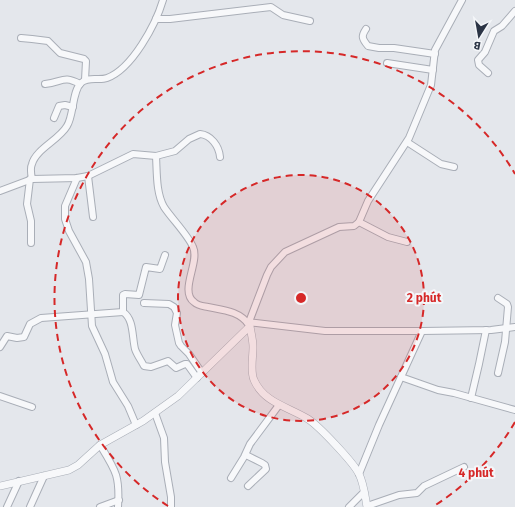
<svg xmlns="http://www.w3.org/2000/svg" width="515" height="507" font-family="'Fira Sans',sans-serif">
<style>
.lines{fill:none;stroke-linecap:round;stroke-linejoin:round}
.minor-casing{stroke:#a9aeb7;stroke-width:8}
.tertiary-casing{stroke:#a9aeb7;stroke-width:8}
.minor{stroke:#f7f8fa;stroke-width:6}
.tertiary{stroke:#f7f8fa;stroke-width:7}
.ring{fill:none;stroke:#d62828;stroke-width:2;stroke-dasharray:7 5}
.centre{fill:#d62828;stroke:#f4f6f9;stroke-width:2}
.ring-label{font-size:12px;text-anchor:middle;font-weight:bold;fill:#d62828;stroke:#f4f6f9;stroke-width:4;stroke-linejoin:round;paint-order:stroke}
</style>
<rect width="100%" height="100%" fill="#e4e7ec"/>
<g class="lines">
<defs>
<g id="minor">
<polyline points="156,19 170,19 271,7 283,15 310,21"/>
<path d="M366 29C361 36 362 39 368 46L379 48H394L435 54"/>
<polyline points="21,38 32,39 48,41 60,53 84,59 86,61 85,80"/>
<polyline points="387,63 433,70"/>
<polyline points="488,73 479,65 478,60 485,52 494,31 502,26 515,11"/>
<path d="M45 84C63 82 63 75 80 84"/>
<polyline points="54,118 59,106 65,105 73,107"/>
<polyline points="407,142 441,164 454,167"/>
<path d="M156 156C157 173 156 193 164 207 172 219 188 235 193 247 200 262 179 291 194 302 198 306 203 306 208 307 223 310 240 311 249 325"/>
<polyline points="88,176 93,217"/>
<polyline points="77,178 65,206 65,219 69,231 86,262 89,279 92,326 105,354 113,382 128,406 136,425"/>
<polyline points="30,179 27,204 31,221 31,243"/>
<path d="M32 179C31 174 30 168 32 164 36 149 59 140 67 126 74 115 72 91 81 83 88 76 99 81 107 78 132 69 156 24 163 0"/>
<path d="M0 191 32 179 77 178 88 176 133 154 156 156 175 151 189 139 200 134C211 135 219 146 220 157"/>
<polyline points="359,222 388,237 407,242"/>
<path d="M165 255 160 269 146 267 139 295 125 294 123 295V312C134 319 132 337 135 349 137 355 141 360 144 366L151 367 168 361 176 368 185 364H187L197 378"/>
<polyline points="498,298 507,304 508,307 505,342 498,373"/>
<polyline points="144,303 169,304 174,307 177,313 175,325 179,343 181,346 189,354 202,373"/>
<polyline points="247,322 325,331 422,331 491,330 515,327"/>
<polyline points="249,322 267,275 271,267 285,252 339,227 354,226 359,222 368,201 409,138 431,85 435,50 462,0"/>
<polyline points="0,347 7,336 17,338 24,337 30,324 41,318 123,312"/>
<polyline points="401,377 438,390 454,393 515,410"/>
<polyline points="0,396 32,407"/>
<polyline points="471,398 479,364 486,330"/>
<polyline points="155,413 164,438 165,462 171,497 171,507"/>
<path d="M100 445C116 471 120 476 118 507"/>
<polyline points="246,455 262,463 265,465 266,469 248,486"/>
<polyline points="359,474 379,425 422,331"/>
<polyline points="231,478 244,457 250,444 279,405"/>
<polyline points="367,506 399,495 417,493 424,486 464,467"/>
<polyline points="7,507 19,481"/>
<polyline points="30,507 44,476"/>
<polyline points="100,507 119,500"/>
<polyline points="349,507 364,492"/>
</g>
<path id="tertiary" d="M0 486 69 470 78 465 100 445 143 421 178 396 250 326C251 333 253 340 253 347 253 358 250 371 254 380 264 403 289 407 308 419 319 426 354 463 359 474 364 484 365 496 367 507"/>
</defs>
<use href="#minor" class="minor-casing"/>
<use href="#tertiary" class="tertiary-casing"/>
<use href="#minor" class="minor"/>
<use href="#tertiary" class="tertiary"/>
</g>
<circle cx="301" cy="298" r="123" fill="#d62828" fill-opacity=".12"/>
<g class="ring">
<circle cx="301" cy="298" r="123"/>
<path d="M515 422A247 247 0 0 1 434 506M168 506A247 247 0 1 1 515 174"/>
</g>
<circle cx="301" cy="298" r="6" class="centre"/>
<g class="ring-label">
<text x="424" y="302">2 phút</text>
<text x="476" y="477">4 phút</text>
</g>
<g transform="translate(479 36) rotate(191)" stroke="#f4f6f9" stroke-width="3" paint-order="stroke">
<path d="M0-3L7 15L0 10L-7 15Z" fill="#2b3445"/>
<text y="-6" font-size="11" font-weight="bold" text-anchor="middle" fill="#2b3445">B</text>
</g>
</svg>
